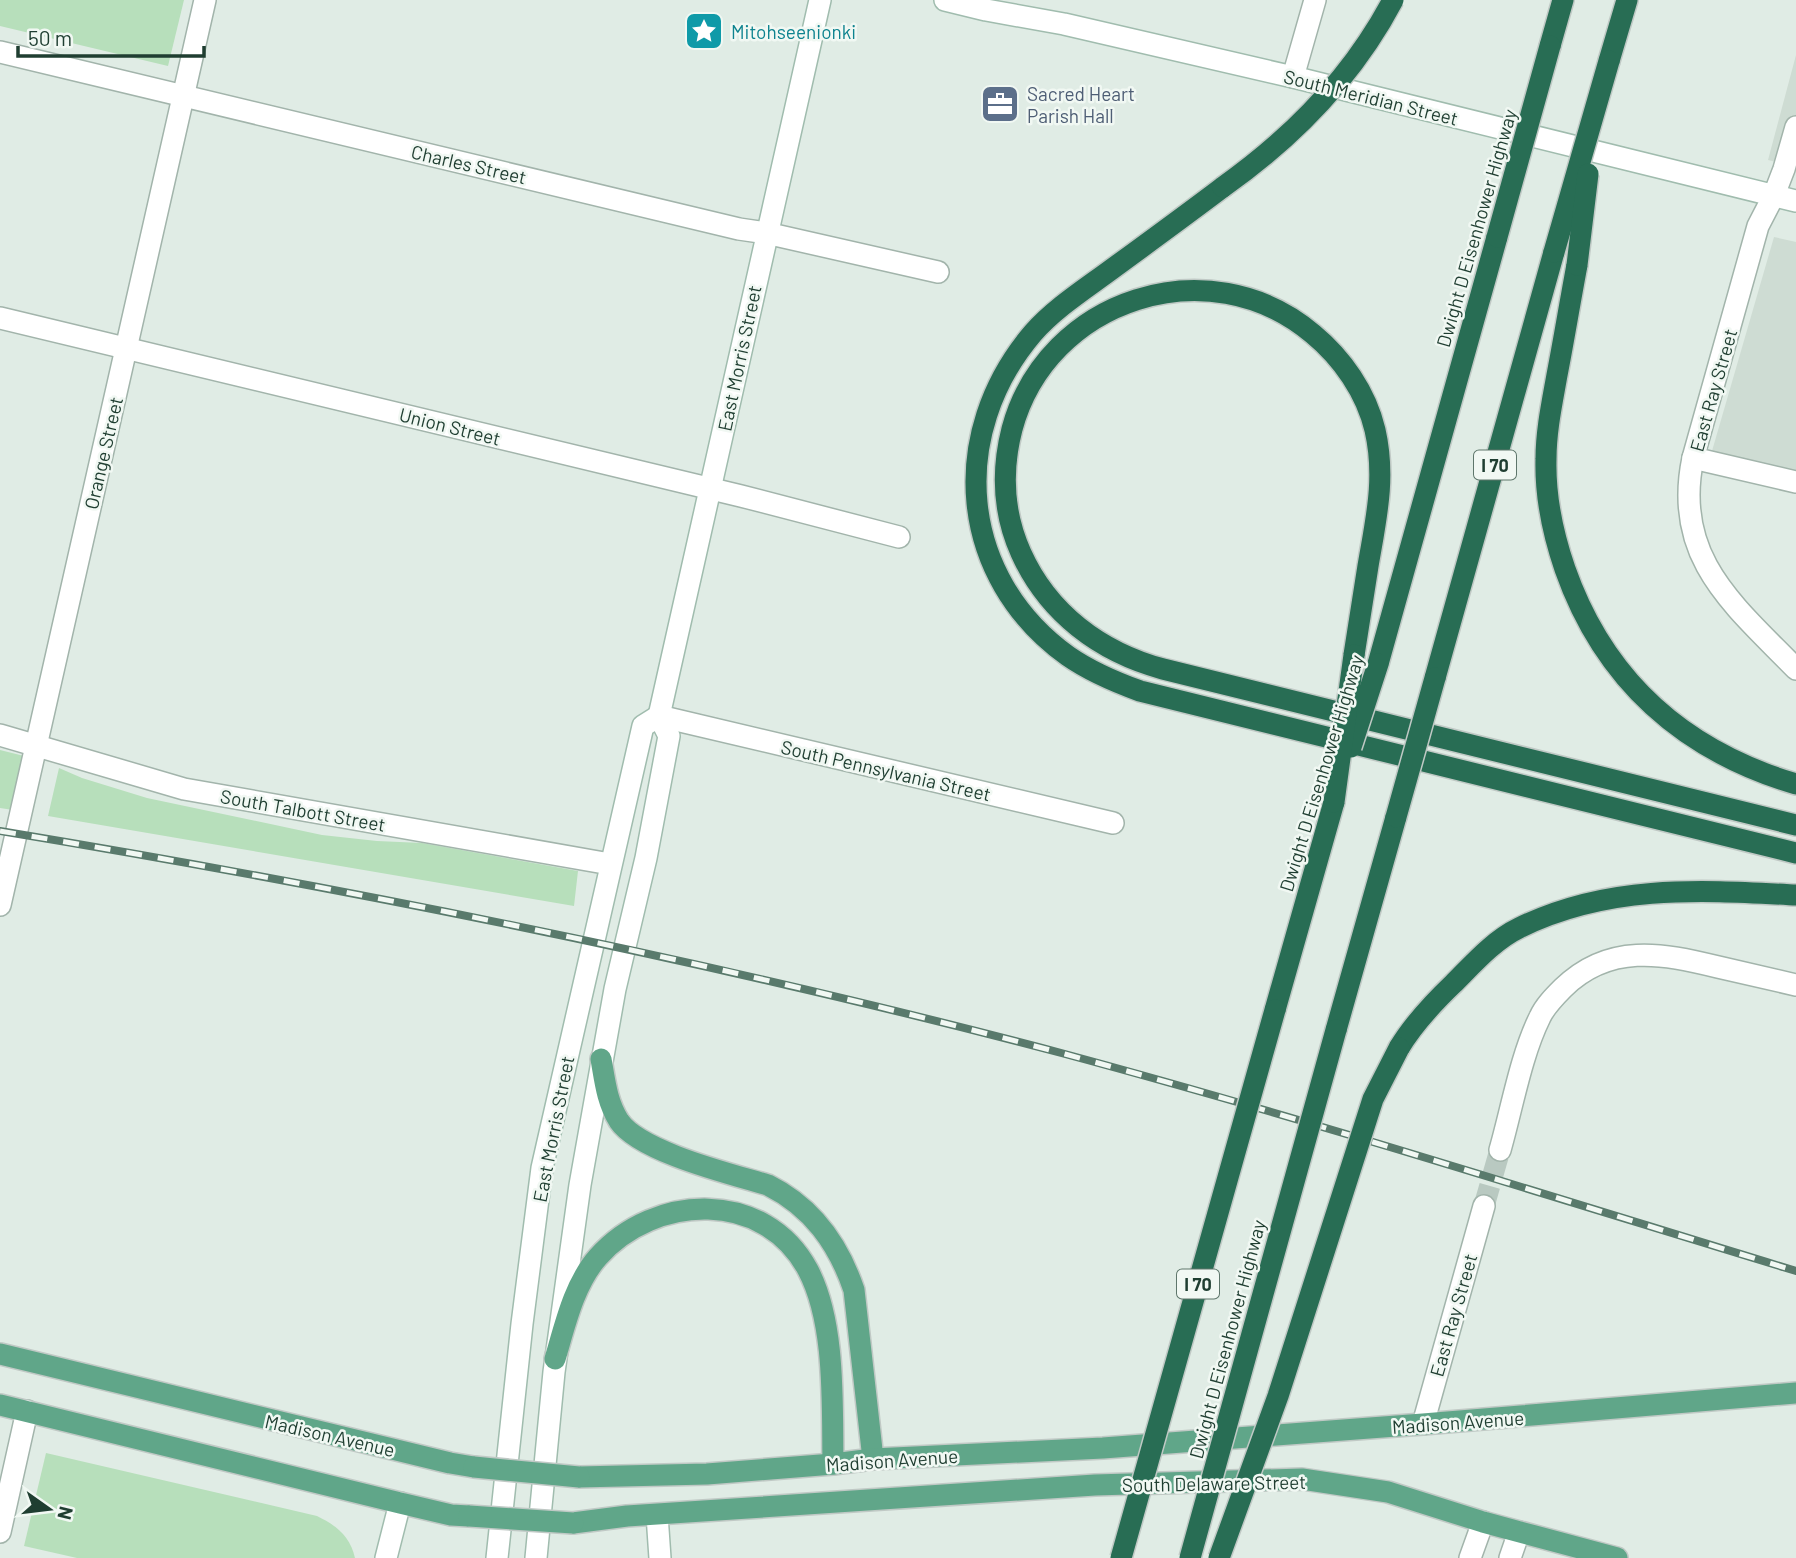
<svg xmlns="http://www.w3.org/2000/svg" width="1796" height="1558" font-family="Barlow,sans-serif">
<style>
.built{fill:#cedcd3}
.green{fill:#b7dfbb}
.lines{fill:none;stroke-linecap:round;stroke-linejoin:round}
.minor-tunnel{stroke:#b9c9c1;stroke-width:21;stroke-dasharray:21 10;stroke-linecap:butt}
.minor-casing{stroke:#a2b4ab;stroke-width:24}
.secondary-casing{stroke:#a0bcae;stroke-width:24}
.primary-casing{stroke:#c0c9c5;stroke-width:24}
.motorway-casing{stroke:#c0c9c5;stroke-width:24}
.minor{stroke:#fff;stroke-width:21}
.secondary{stroke:#fff;stroke-width:21}
.primary{stroke:#60a689;stroke-width:21}
.motorway{stroke:#286d54;stroke-width:21}
.rail-casing{stroke:#597a6c;stroke-width:8}
.rail{stroke:#f1f8f3;stroke-width:5;stroke-dasharray:16;stroke-linecap:butt}
.primary-bridge-casing{stroke:#c0c9c5;stroke-width:24;stroke-linecap:butt}
.motorway-bridge-casing{stroke:#c0c9c5;stroke-width:24;stroke-linecap:butt}
.primary-bridge{stroke:#60a689;stroke-width:21}
.motorway-bridge{stroke:#286d54;stroke-width:21}
.labels{text-anchor:middle;dominant-baseline:central;stroke-width:5;stroke-linejoin:round;paint-order:stroke}
.shield{fill:#f1f8f3;stroke:#5e766b;stroke-width:2}
.shield-label{font-size:18px;font-weight:bold;fill:#1f3e31}
.culture-label{font-size:19px;fill:#0d838f;stroke:#f1f8f3;text-anchor:start}
.service-label{font-size:19px;fill:#4e5e75;stroke:#f1f8f3;text-anchor:start}
.street-label{font-size:19px;fill:#1f3e31;stroke:#f1f8f3}
</style>
<rect width="100%" height="100%" fill="#e0ece5"/>
<g class="built">
<polygon points="1796,55 1796,167 1768,160"/>
<polygon points="1774,237 1796,242 1796,471 1712,451"/>
</g>
<g class="green">
<polygon points="0,0 184,0 168,66 0,26"/>
<polygon points="0,750 24,756 13,810 0,808"/>
<polygon points="59,768 82,778 147,798 322,835 377,841 422,843 578,871 574,906 48,816"/>
<path d="M46 1453 317 1516C337 1526 350 1536 355 1558H77L24 1546Z"/>
</g>
<g class="lines">
<polyline class="minor-tunnel" points="1484,1206 1500,1150"/>
<defs>
<g id="minor">
<polyline points="0,52 739,229 766,233 938,272"/>
<polyline points="1293,77 1315,0"/>
<path d="M1796 127 1784 169 1774 195 1758 226 1693 458C1672 558 1734 605 1796 669"/>
<polyline points="0,318 741,496 899,537"/>
<polyline points="1693,458 1796,482"/>
<polyline points="659,716 1113,823"/>
<polyline points="0,735 184,789 610,864"/>
<polyline points="0,905 205,0"/>
<path d="M1500 1150C1512 1108 1521 1055 1540 1017 1545 1006 1554 997 1563 988 1609 943 1662 953 1718 967 1744 973 1770 979 1796 985"/>
<polyline points="1423,1424 1484,1206"/>
<polyline points="0,1532 27,1411"/>
<polyline points="1470,1558 1483,1522"/>
<polyline points="1510,1558 1519,1532"/>
</g>
<g id="secondary">
<polyline points="945,0 986,10 1064,24 1293,77 1796,201"/>
<polyline points="657,1515 660,1558"/>
<polyline points="386,1558 400,1503"/>
<polyline points="497,1558 522,1324 542,1168 643,726 659,716"/>
<polyline points="536,1558 554,1372 580,1185 615,989 646,858 669,736 659,716 820,0"/>
</g>
<g id="primary">
<path d="M601 1059C605 1082 607 1102 619 1121 640 1152 731 1174 768 1185 812 1207 838 1243 854 1290L873 1459"/>
<polyline points="0,1354 450,1463 474,1467"/>
<path d="M555 1359C565 1325 574 1284 598 1257 655 1193 765 1189 808 1270 836 1323 832 1405 833 1464"/>
<polyline points="0,1405 400,1503 451,1515 469,1516"/>
<polyline points="579,1477 707,1474 833,1464 873,1459 1103,1448 1423,1424 1796,1393"/>
<polyline points="573,1523 627,1516 1095,1485 1302,1479 1388,1492 1483,1522 1617,1558"/>
</g>
<g id="motorway">
<polyline points="1550,46 1563,0"/>
<polyline points="1609,61 1627,0"/>
<path d="M1223 187C1186 215 1149 242 1112 269 1085 289 1055 308 1033 333 947 434 958 577 1068 656 1091 672 1115 682 1140 691L1796 853"/>
<path d="M1577 265C1570 302 1564 339 1557 375 1552 403 1546 431 1546 459 1545 496 1553 534 1565 569 1604 680 1684 751 1796 784"/>
<path d="M1354 655C1359 625 1363 596 1368 566 1376 519 1386 478 1375 430 1366 392 1342 358 1313 334 1209 246 1047 299 1012 429 1001 472 1003 513 1021 553 1048 613 1100 652 1163 669L1796 825"/>
<polyline points="1378,664 1497,237"/>
<polyline points="1435,678 1554,252"/>
<polyline points="1275,1010 1334,802"/>
<polyline points="1336,1030 1396,817"/>
<path d="M1399 1048C1414 1023 1433 1003 1454 983 1473 964 1494 940 1519 928 1608 884 1700 890 1796 895"/>
</g>
</defs>
<use href="#minor" class="minor-casing"/>
<use href="#secondary" class="secondary-casing"/>
<use href="#primary" class="primary-casing"/>
<use href="#motorway" class="motorway-casing"/>
<use href="#minor" class="minor"/>
<use href="#secondary" class="secondary"/>
<use href="#primary" class="primary"/>
<use href="#motorway" class="motorway"/>
<defs>
<path id="rail" d="M0 831C358 890 714 961 1065 1054 1310 1120 1553 1197 1796 1271"/>
</defs>
<use href="#rail" class="rail-casing"/>
<use href="#rail" class="rail"/>
<defs>
<g id="primary-bridge">
<polyline points="474,1467 579,1477"/>
<polyline points="469,1516 573,1523"/>
</g>
<g id="motorway-bridge">
<path d="M1223 187C1292 138 1353 76 1393 0"/>
<polyline points="1497,237 1550,46"/>
<polyline points="1554,252 1609,61"/>
<polyline points="1577,265 1588,174"/>
<polyline points="1351,747 1378,664"/>
<polyline points="1334,802 1354,655"/>
<polyline points="1396,817 1435,678"/>
<polyline points="1121,1558 1275,1010"/>
<polyline points="1190,1558 1336,1030"/>
<polyline points="1219,1558 1278,1396 1373,1099 1399,1048"/>
</g>
</defs>
<use href="#primary-bridge" class="primary-bridge-casing"/>
<use href="#motorway-bridge" class="motorway-bridge-casing"/>
<use href="#primary-bridge" class="primary-bridge"/>
<use href="#motorway-bridge" class="motorway-bridge"/>
</g>
<defs>
<symbol id="sight-square" viewBox="-11 -11 22 22"><rect x="-9" y="-9" width="18" height="18" rx="4" fill="#0f9aa8" stroke="#f1f8f3"/><path d="M0-6L1.8-2.2L6-1.7L2.9 1.2L3.7 5.4L0 3.3L-3.7 5.4L-2.9 1.2L-6-1.7L-1.8-2.2Z" fill="#fff"/></symbol>
<symbol id="office-square" viewBox="-11 -11 22 22"><rect x="-9" y="-9" width="18" height="18" rx="4" fill="#5c6f8a" stroke="#f1f8f3"/><path d="M-6-3h4V-5.5h4V-3h4V5H-6ZM-1-4.5V-3h2v-1.5ZM-6 0V1H6V0Z" fill="#fff"/></symbol>
</defs>
<g fill-rule="evenodd">
<use href="#sight-square" x="682" y="9" width="44" height="44"/>
<use href="#office-square" x="978" y="82" width="44" height="44"/>
</g>
<g class="labels">
<g class="shield">
<rect x="1474" y="450.5" width="42" height="29" rx="5"/>
<rect x="1177" y="1269.5" width="42" height="29" rx="5"/>
</g>
<g class="shield-label">
<text x="1495" y="465">I 70</text>
<text x="1198" y="1284">I 70</text>
</g>
<g class="culture-label">
<text x="731" y="31">Mitohseenionki</text>
</g>
<g class="service-label">
<text x="1027" y="93">Sacred Heart<tspan x="1027" dy="22">Parish Hall</tspan></text>
</g>
<g class="street-label">
<text transform="translate(1371 97) rotate(14)">South Meridian Street</text>
<text transform="translate(469 164) rotate(13)">Charles Street</text>
<text transform="translate(1476 228) rotate(-74)">Dwight D Eisenhower Highway</text>
<text transform="translate(739 358) rotate(-78)">East Morris Street</text>
<text transform="translate(1713 390) rotate(-74)">East Ray Street</text>
<text transform="translate(450 426) rotate(14)">Union Street</text>
<text transform="translate(103 453) rotate(-77)">Orange Street</text>
<text transform="translate(886 770) rotate(13)">South Pennsylvania Street</text>
<text transform="translate(1321 773) rotate(-73)">Dwight D Eisenhower Highway</text>
<text transform="translate(303 810) rotate(10)">South Talbott Street</text>
<text transform="translate(553 1129) rotate(-79)">East Morris Street</text>
<text transform="translate(1453 1315) rotate(-74)">East Ray Street</text>
<text transform="translate(1227 1339) rotate(-75)">Dwight D Eisenhower Highway</text>
<text transform="translate(1458 1422) rotate(-4)">Madison Avenue</text>
<text transform="translate(330 1435) rotate(13)">Madison Avenue</text>
<text transform="translate(892 1460) rotate(-4)">Madison Avenue</text>
<text transform="translate(1214 1483) rotate(-1)">South Delaware Street</text>
</g>
</g>
<g transform="translate(49 1509) rotate(104)" stroke="#f1f8f3" stroke-width="5" paint-order="stroke">
<path d="M0-5L12 26L0 18L-12 26Z" fill="#1f3e31"/>
<text y="-10" font-size="19" font-weight="bold" text-anchor="middle" fill="#1f3e31">N</text>
</g>
<path d="M18 46v10h186v-10" fill="none" stroke="#1f3e31" stroke-width="3.5"/>
<text x="28" y="46" font-size="21" fill="#1f3e31" stroke="#f1f8f3" stroke-width="5" paint-order="stroke">50 m</text>
</svg>
